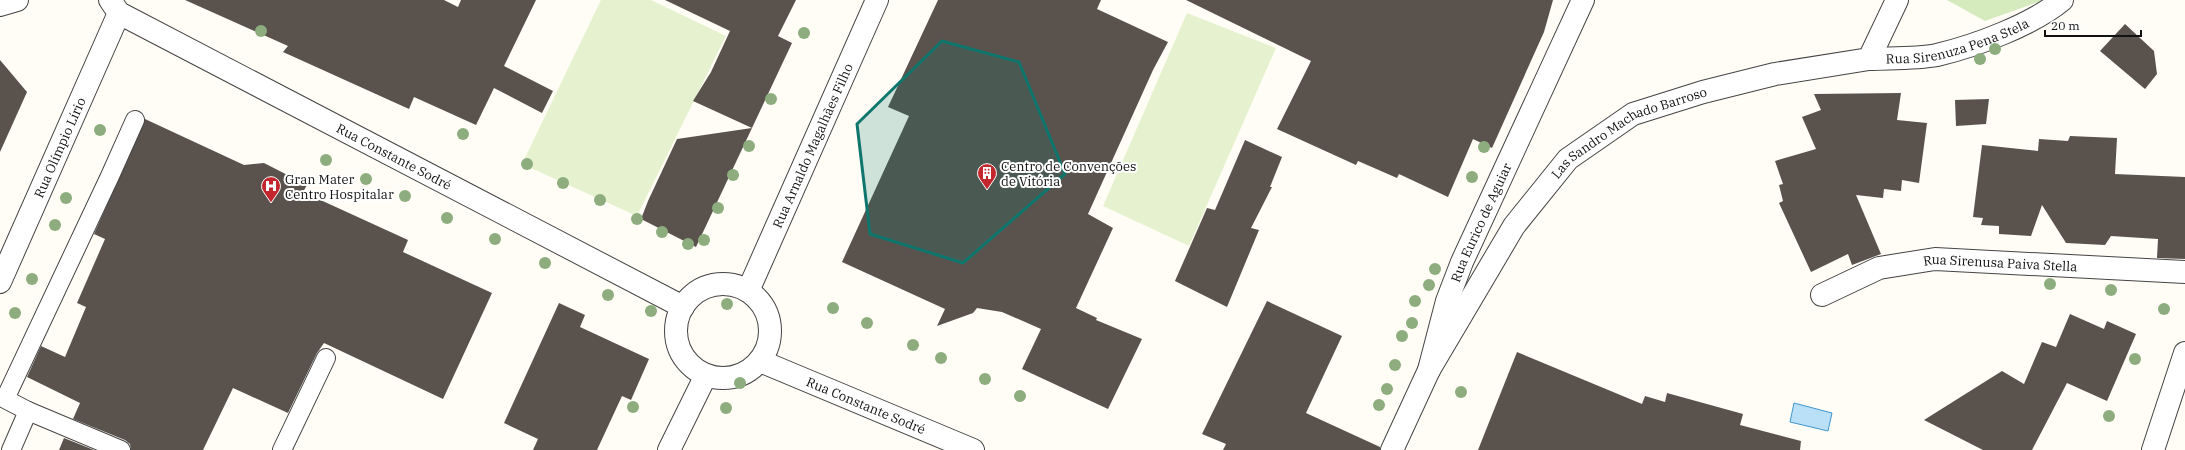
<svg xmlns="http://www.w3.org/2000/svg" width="2185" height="450" font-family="'IBM Plex Serif',serif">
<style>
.green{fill:#d5ebbd}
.pitch{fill:#e6f2cf}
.water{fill:#b9e0f7;stroke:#3f96cf}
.building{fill:#5a524d}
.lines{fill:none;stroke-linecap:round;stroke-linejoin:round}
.service-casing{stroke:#444;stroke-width:20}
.minor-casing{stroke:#444;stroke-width:24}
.tertiary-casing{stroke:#444;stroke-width:24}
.service{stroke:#fff;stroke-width:18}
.minor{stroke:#fff;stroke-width:22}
.tertiary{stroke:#fff;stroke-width:22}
.tree{fill:#8dad7f}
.marked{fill:#0f766e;fill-opacity:0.2;stroke:#0f766e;stroke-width:3;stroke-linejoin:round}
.labels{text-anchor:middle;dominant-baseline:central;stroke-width:4;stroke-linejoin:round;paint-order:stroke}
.street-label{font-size:13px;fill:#111;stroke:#fff}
.poi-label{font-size:13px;fill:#111;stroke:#fff;text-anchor:start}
</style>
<rect width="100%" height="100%" fill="#fffdf5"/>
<polygon class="green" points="1947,0 2044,0 1985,21"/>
<g class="pitch">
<polygon points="601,0 651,0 726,36 637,216 522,164"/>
<polygon points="1187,13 1276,48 1189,246 1103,206"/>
</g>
<polygon class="water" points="1794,403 1832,413 1828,431 1790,422"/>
<g class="building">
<polygon points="185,0 444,0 458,7 461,0 536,0 504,66 553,91 542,113 494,88 476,125 414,97 409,109 283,52 288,46"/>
<polygon points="665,0 796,0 778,36 792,43 696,247 641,219 648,201 677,139 752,128 693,101 711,72 730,31"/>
<polygon points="938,0 1101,0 1097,9 1168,42 1153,70 1088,214 1113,228 1076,308 1097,318 1096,320 1142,339 1108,409 1022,369 1041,329 1002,312 977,308 973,313 937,326 945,309 842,262 909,116 888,107"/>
<polygon points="1186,0 1553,0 1544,32 1492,148 1473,139 1448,197 1399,174 1397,178 1358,161 1356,165 1277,129 1311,61"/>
<polygon points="2125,24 2154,51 2157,74 2145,89 2100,51"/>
<polygon points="0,60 27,92 0,152"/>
<polygon points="1901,93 1897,120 1927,123 1919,183 1902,180 1901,191 1884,189 1883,198 1856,195 1881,254 1852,265 1848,254 1811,272 1779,203 1783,201 1779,185 1783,184 1775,161 1816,149 1802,117 1821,110 1814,94"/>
<polygon points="1989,99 1986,124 1956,126 1955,100"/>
<polygon points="145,119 244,165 264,163 307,185 303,192 408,240 403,252 492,293 443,399 324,343 317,353 288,413 233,388 203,450 131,450 130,444 125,440 73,419 80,403 27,377 41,346 65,357 86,307 77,303 105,239 94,234"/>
<polygon points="2070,136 2117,138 2115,174 2185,177 2185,259 2157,258 2158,239 2111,236 2105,245 2066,243 2042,205 2031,236 1999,234 1999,226 1981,225 1983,218 1973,217 1982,145 2038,151 2039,139 2068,141"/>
<polygon points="1245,140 1282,157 1270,187 1272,187 1251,228 1259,230 1227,307 1175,281 1207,208 1215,210"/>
<polygon points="1267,301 1342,336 1306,413 1380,447 1380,450 1223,450 1226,444 1202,434"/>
<polygon points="559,303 585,315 580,327 649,359 631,400 622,396 597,450 533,450 538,439 504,423"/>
<polygon points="2070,314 2104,329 2107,321 2136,334 2107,401 2067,383 2032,450 1983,450 1924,420 2002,371 2024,384 2042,342 2056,347"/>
<polygon points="1517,352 1642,404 1645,396 1665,402 1667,393 1743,414 1740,425 1801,441 1800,450 1478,450"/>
<polygon points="64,438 94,450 59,450"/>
</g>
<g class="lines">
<defs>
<g id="service">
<polyline points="11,450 28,411"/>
<polyline points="121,450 28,411 5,399 110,176 135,120"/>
<polyline points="282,450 326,358"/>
</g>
<g id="minor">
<path id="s1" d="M110 0 119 13 683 307"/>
<path id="s2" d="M1869 59C1891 58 1916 59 1937 55 1975 46 2032 25 2062 0"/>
<path id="s3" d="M0 282 119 13"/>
<circle cx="723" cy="331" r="47"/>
<path id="s4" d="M748 291 877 0"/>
<path id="s5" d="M1822 295 1879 268 1935 259 2185 272"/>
<path id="s6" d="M760 361 973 450"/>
<path id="s7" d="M1429 370 1514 226 1568 159 1633 114 1703 92 1775 74 1869 59 1897 0"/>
<polyline points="669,450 706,375"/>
<path id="s8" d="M1392 450 1429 370 1447 301 1462 262 1583 0"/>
<polyline points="2153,450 2185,353"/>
</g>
<polyline id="tertiary" points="0,5 17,0"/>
</defs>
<use href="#service" class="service-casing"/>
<use href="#minor" class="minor-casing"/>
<use href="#tertiary" class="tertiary-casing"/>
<use href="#service" class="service"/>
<use href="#minor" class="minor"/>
<use href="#tertiary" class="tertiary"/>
</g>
<g class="tree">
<circle cx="261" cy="31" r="6"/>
<circle cx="804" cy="33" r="6"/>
<circle cx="1995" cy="49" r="6"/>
<circle cx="1980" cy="59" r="6"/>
<circle cx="771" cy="99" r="6"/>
<circle cx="100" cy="130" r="6"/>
<circle cx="463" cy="134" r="6"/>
<circle cx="749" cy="146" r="6"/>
<circle cx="1484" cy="147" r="6"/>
<circle cx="326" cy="160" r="6"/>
<circle cx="527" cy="164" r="6"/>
<circle cx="733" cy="175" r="6"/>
<circle cx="1472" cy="177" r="6"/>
<circle cx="366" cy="179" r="6"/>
<circle cx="563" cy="183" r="6"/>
<circle cx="405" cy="196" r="6"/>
<circle cx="66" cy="198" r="6"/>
<circle cx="600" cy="200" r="6"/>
<circle cx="718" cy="208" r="6"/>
<circle cx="447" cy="218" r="6"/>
<circle cx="637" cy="219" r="6"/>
<circle cx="55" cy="225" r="6"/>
<circle cx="662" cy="232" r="6"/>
<circle cx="495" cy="239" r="6"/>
<circle cx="704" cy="240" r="6"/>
<circle cx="688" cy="244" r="6"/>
<circle cx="545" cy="263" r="6"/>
<circle cx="1435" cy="269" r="6"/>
<circle cx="32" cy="279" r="6"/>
<circle cx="2050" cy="284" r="6"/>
<circle cx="1429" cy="285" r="6"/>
<circle cx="2111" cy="290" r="6"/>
<circle cx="608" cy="295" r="6"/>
<circle cx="1415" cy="301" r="6"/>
<circle cx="727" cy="304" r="6"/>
<circle cx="833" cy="308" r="6"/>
<circle cx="2164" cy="309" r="6"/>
<circle cx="651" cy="311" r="6"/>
<circle cx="15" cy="313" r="6"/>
<circle cx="867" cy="323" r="6"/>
<circle cx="1412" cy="323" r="6"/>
<circle cx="1402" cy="336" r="6"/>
<circle cx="913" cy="345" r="6"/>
<circle cx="941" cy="358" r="6"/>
<circle cx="2135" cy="359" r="6"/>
<circle cx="1395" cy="365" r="6"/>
<circle cx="985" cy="379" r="6"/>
<circle cx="740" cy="383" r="6"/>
<circle cx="1387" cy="389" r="6"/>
<circle cx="1461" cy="392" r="6"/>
<circle cx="1020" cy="396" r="6"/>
<circle cx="1379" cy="405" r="6"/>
<circle cx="633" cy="407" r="6"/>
<circle cx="726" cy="408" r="6"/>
<circle cx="2109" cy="416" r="6"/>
</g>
<path class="marked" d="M942 41 1019 62 1065 174 963 263 870 234 857 124Z"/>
<defs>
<symbol id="building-pin" viewBox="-11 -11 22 30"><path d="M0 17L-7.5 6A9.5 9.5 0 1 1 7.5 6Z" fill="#c4262e" stroke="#fff"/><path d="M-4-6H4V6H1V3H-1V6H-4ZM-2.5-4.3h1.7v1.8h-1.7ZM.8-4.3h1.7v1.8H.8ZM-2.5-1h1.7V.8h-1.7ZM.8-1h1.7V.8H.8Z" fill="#fff"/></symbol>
<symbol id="hospital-pin" viewBox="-11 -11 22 30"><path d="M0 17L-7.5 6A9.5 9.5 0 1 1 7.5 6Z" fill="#c4262e" stroke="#fff"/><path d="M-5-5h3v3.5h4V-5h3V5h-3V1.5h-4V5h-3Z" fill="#fff"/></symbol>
</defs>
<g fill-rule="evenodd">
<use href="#building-pin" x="976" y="162" width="22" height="30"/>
<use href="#hospital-pin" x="260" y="175" width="22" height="30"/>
</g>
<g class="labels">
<g class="street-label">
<text stroke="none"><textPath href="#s2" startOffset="91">Rua Sirenuza Pena Stela</textPath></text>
<text stroke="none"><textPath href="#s7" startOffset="320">Las Sandro Machado Barroso</textPath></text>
<text stroke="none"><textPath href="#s4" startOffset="159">Rua Arnaldo Magalhães Filho</textPath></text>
<text stroke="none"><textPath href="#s3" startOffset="147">Rua Olímpio Lírio</textPath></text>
<text stroke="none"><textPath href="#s1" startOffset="326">Rua Constante Sodré</textPath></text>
<text stroke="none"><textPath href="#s8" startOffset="245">Rua Eurico de Aguiar</textPath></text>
<text stroke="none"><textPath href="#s5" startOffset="185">Rua Sirenusa Paiva Stella</textPath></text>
<text stroke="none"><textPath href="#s6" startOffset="115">Rua Constante Sodré</textPath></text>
</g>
<g class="poi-label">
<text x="1001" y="166">Centro de Convenções<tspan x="1001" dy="15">de Vitória</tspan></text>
<text x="285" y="179">Gran Mater<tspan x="285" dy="15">Centro Hospitalar</tspan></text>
</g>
</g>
<path d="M2045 30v6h96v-6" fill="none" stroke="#111111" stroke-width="2"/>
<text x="2051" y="30" font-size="12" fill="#111111" stroke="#ffffff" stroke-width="3" paint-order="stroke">20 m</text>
</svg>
